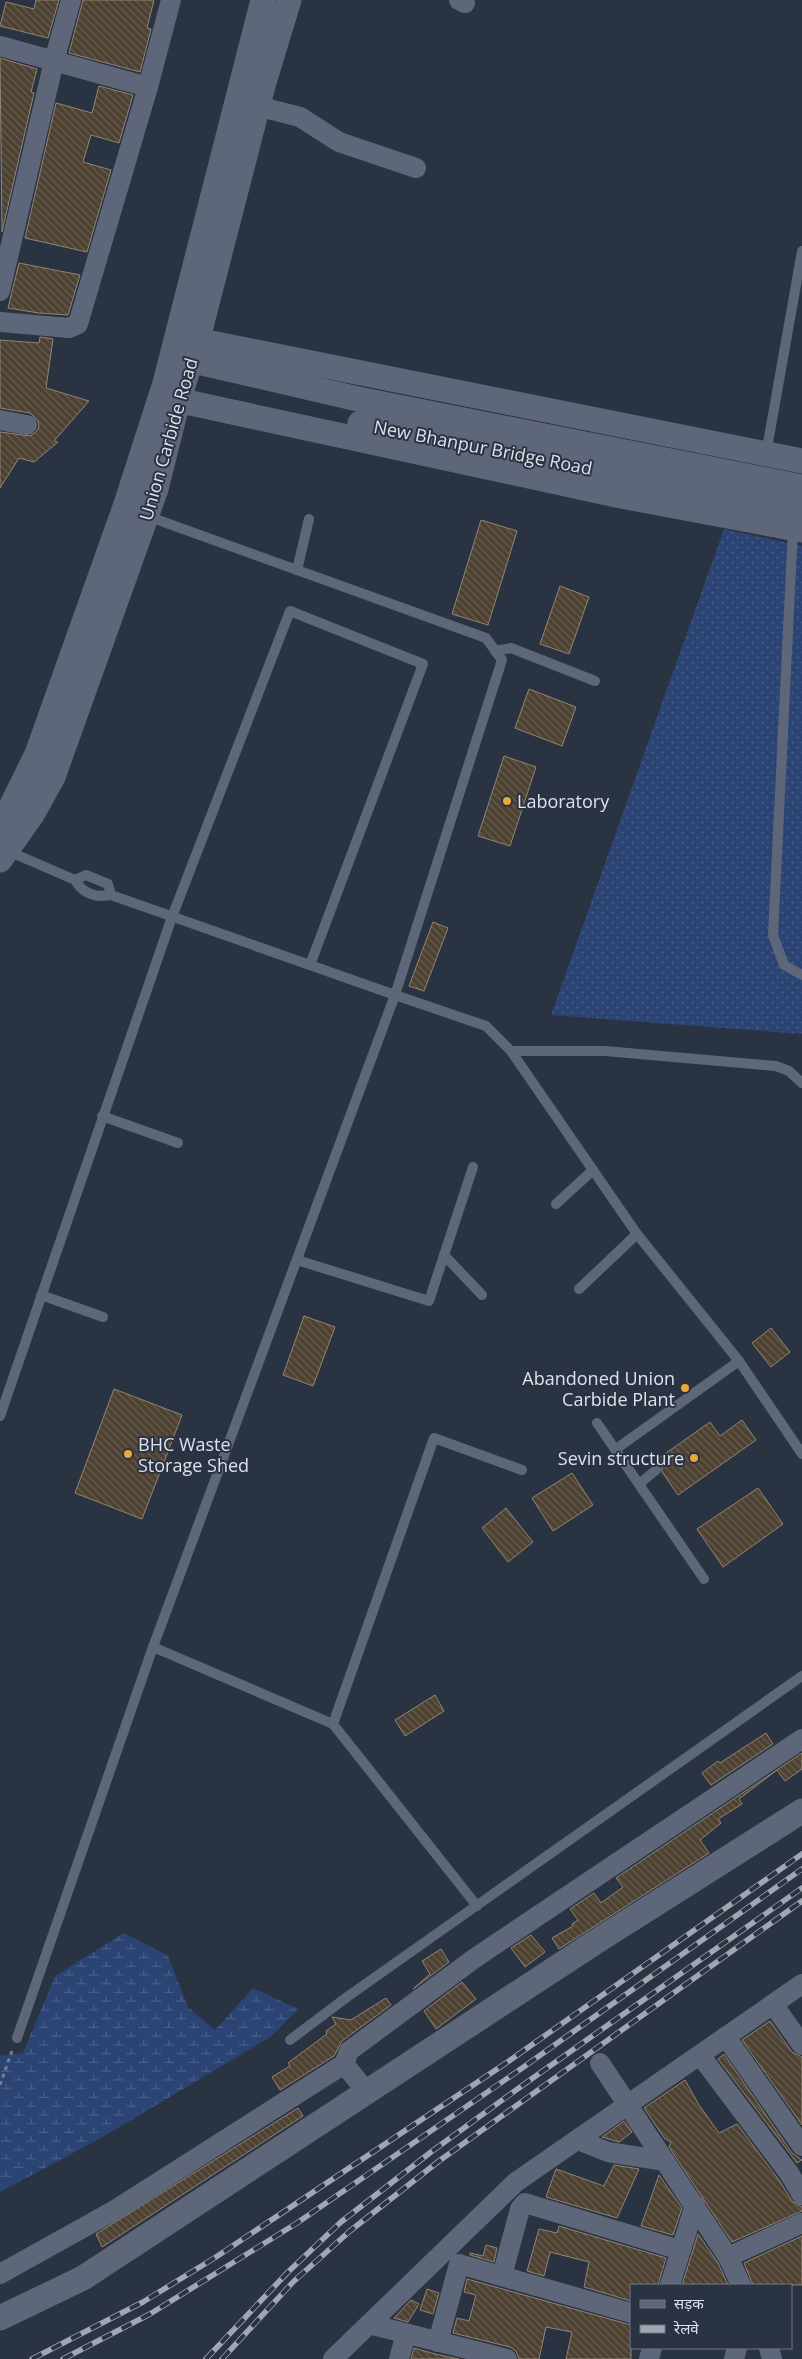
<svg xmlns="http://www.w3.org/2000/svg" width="802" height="2359" font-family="'Open Sans','Noto Sans Devanagari',sans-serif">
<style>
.grass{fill:url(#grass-dots)}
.wetland{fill:url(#wetland-marsh)}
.building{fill:url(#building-back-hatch);stroke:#928573}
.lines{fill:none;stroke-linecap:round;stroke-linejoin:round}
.path{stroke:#787f8c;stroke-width:3;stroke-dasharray:4 4;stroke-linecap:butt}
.service{stroke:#5e6779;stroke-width:10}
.minor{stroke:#5e6779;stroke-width:20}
.tertiary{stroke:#5e6779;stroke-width:25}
.rail-casing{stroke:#a0a7b2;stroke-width:5.5}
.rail{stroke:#2a3342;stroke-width:4;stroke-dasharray:11;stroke-linecap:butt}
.poi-dot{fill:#eba93a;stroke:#2a3342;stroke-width:2}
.labels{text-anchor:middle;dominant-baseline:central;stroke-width:4;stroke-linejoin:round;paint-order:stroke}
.street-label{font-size:18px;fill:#dce1eb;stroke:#2a3342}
.poi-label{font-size:18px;fill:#dce1eb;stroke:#2a3342;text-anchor:start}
</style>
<defs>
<pattern id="grass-dots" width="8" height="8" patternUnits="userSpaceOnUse" patternTransform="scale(1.25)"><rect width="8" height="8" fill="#2b4473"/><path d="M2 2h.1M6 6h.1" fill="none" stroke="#495f87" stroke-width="1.8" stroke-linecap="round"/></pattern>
<pattern id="wetland-marsh" width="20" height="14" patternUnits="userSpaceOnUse" patternTransform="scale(1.25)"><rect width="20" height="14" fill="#2b4473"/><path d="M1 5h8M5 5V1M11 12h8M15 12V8" fill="none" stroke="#495f87"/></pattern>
<pattern id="building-back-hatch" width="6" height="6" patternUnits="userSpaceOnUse" patternTransform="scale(1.25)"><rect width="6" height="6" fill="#4d4131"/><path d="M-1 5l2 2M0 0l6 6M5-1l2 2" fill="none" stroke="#665c4f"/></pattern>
</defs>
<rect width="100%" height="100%" fill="#2a3342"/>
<polygon class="grass" points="724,529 802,546 802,1034 551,1015"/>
<polygon class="wetland" points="124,1933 168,1956 188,2007 215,2030 253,1988 298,2009 272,2036 101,2138 0,2192 0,2056 23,2053 55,1976"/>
<g class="building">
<polygon points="36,0 59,0 48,38 0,26 6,2 34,9"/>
<polygon points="83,0 154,0 147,28 151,29 140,72 69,53"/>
<polygon points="0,58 37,69 31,92 34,93 2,232"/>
<polygon points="99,86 133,95 119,143 91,135 83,162 111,170 87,252 25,238 56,103 92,113"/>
<polygon points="19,263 80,275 68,315 39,313 8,308"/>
<polygon points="40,337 53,339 46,388 89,401 54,441 58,442 34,462 19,458 0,488 0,432 30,436 36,432 39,427 38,421 30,413 0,408 0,340 39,343"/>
<polygon points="481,520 517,531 488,625 452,614"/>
<polygon points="560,586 589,597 569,654 540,644"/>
<polygon points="529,689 576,707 562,746 515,728"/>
<polygon points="504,756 536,767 510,846 478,836"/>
<polygon points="433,922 448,928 424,991 409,986"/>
<polygon points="304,1316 335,1327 313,1386 283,1375"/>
<polygon points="771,1328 790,1352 771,1367 752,1343"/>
<polygon points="114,1389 182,1415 142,1519 75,1493"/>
<polygon points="742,1420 756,1440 678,1495 662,1472 662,1466 655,1461 710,1422 720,1436"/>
<polygon points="572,1473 593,1505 553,1531 532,1498"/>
<polygon points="758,1488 783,1524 723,1567 697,1529"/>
<polygon points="506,1508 533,1542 508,1562 482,1528"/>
<polygon points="435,1695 444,1711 405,1736 395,1720"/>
<polygon points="766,1733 773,1744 711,1785 702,1773 718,1761 720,1763"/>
<polygon points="802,1753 802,1769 785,1781 777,1770 739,1799 742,1804 718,1819 721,1823 700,1840 709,1853 559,1949 552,1938 573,1926 572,1924 578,1920 570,1909 594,1893 601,1903 623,1887 616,1878"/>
<polygon points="531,1935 545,1952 525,1967 511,1948"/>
<polygon points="441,1949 449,1962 413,1989 430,1974 422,1961"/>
<polygon points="462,1982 476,1999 436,2029 424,2011"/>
<polygon points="386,1998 391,2005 342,2041 334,2056 280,2090 272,2077 290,2066 288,2063 327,2034 326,2031 336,2024 332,2017 351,2020"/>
<polygon points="770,2021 792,2052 802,2057 802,2125 742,2040"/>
<polygon points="724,2054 792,2153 802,2160 797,2163 718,2059"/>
<polygon points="685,2080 699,2105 719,2133 737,2124 779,2180 792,2201 802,2207 802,2211 732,2242 669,2147 671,2142 665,2139 644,2108"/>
<polygon points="298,2108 303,2116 102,2247 96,2234"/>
<polygon points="624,2121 632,2132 619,2142 602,2137"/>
<polygon points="614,2165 639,2169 617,2218 546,2197 556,2169 604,2186"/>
<polygon points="659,2175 682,2208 673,2235 641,2226"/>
<polygon points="559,2226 666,2258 658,2285 631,2285 631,2301 584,2287 589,2262 550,2252 544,2276 527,2271 539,2229 557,2233"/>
<polygon points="698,2234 718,2263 728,2285 682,2285"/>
<polygon points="802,2236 802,2285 753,2285 744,2263"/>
<polygon points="486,2245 497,2248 494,2262 470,2255 470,2253 483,2256"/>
<polygon points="467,2279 631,2325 631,2359 566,2359 572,2332 546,2327 539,2359 519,2359 516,2351 510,2347 453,2333 457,2318 469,2321 476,2295 464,2292"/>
<polygon points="427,2289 439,2293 433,2314 420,2310"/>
<polygon points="411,2300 419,2304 408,2322 394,2318"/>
<polygon points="414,2348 435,2354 459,2359 411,2359"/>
</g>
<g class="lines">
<polyline class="path" points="0,2085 13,2048"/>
<g class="service">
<polyline points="766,454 802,251"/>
<polyline points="147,516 486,638 502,660 395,995 486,1026 511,1051 637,1234 739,1361 802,1454"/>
<polyline points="793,529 773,935 784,965 802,975"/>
<polyline points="297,570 309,519"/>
<polyline points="495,651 511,648 595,681"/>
<path d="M8 851 75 880C83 894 95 898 111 895L395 995 153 1647 17 2038"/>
<polyline points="75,880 86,875 108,884 111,895"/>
<polyline points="511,1051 605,1051 776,1066 789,1071 802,1083"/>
<polyline points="102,1116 178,1143"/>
<polyline points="556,1204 593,1170"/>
<polyline points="444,1255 482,1295"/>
<polyline points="297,1260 429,1301 473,1167"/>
<polyline points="579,1289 637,1234"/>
<polyline points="41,1295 103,1317"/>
<polyline points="0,1416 172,917 290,611 423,664 310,965"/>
<polyline points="597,1423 704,1579"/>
<polyline points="616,1449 739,1361"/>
<polyline points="639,1484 656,1470"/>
<polyline points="153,1647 333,1724"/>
<polyline points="477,1906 333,1724 434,1438 522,1470"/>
<polyline points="290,2040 347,1997 802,1676"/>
</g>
<g class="minor">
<polyline points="459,0 465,3"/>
<polyline points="0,46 148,87"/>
<polyline points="257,106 300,117 339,142 416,168"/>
<polyline points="0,291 54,61 71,0"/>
<polyline points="0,322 69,328 78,324 148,87 171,0"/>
<polyline points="0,420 27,425"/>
<polyline points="773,2004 802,2045"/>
<polyline points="726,2037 802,2146"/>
<polyline points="700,2055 789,2173 802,2195"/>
<polyline points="600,2063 728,2257 741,2285"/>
<polyline points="344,2064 366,2091"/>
<polyline points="578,2140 608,2152 665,2161"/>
<polyline points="728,2257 802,2223"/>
<polyline points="0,2274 115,2210 344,2064 349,2051 475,1958 802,1739"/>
<polyline points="502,2276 520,2209 525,2203 680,2250"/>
<polyline points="670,2285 695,2205"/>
<polyline points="369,2324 507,2359"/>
<polyline points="438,2342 459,2264 631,2313"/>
<polyline points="769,2348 772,2359"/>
<polyline points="333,2359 516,2182 802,1984"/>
<polyline points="399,2359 406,2334"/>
<polyline points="649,2359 652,2348"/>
<polyline points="734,2359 737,2348"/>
</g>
<g class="tertiary">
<polyline points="181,337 802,461"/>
<polyline points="176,357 358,399 802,487"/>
<polyline points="163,397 621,496 802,530"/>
<polyline points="360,423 802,509"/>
<polyline points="0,829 37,754 125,507 165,383 263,0"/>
<polyline points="0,860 33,813 53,777 156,489 178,401 197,342 264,82 289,0"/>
<polyline points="0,2318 83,2278 597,1941 802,1811"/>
</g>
<defs>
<g id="rail">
<polyline points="32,2359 143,2302 216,2257 509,2061 802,1854"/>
<polyline points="63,2359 150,2314 297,2223 518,2071 802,1869"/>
<polyline points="206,2359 288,2272 341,2222 431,2152 523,2085 802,1888"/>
<polyline points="222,2359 293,2282 350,2231 439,2161 802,1901"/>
</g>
</defs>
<use href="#rail" class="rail-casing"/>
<use href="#rail" class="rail"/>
</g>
<g class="poi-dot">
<circle cx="507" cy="801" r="5"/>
<circle cx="685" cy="1388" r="5"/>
<circle cx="128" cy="1454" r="5"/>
<circle cx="694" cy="1458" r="5"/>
</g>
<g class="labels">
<g class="street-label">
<text transform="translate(168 439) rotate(-74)">Union Carbide Road</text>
<text transform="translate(483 447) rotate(11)">New Bhanpur Bridge Road</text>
</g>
<g class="poi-label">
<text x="517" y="801">Laboratory</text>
<text x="675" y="1378" text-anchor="end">Abandoned Union<tspan x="675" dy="21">Carbide Plant</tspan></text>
<text x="138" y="1444">BHC Waste<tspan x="138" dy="21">Storage Shed</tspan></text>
<text x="684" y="1458" text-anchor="end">Sevin structure</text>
</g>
</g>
<rect x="630" y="2284" width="162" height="65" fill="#2a3342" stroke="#717986"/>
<rect x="640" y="2300" width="25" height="8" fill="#5e6779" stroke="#717986"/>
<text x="674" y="2309" font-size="15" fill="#dce1eb">सड़क</text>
<rect x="640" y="2325" width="25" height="8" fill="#a0a7b2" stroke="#717986"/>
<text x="674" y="2334" font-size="15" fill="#dce1eb">रेलवे</text>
</svg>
